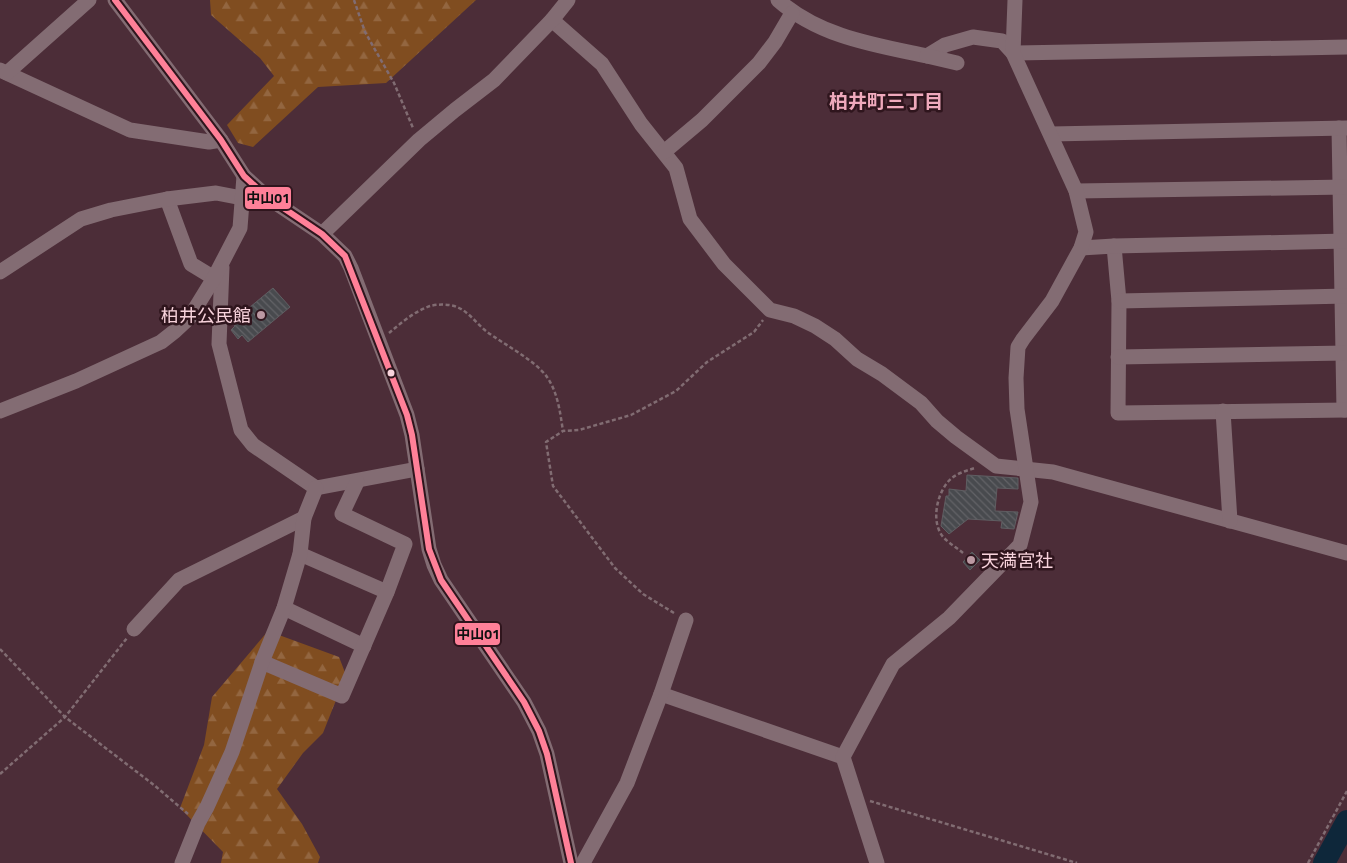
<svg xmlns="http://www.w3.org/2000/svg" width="1347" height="863" font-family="'Titillium Web','Noto Sans JP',sans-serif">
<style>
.forest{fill:url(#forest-firs)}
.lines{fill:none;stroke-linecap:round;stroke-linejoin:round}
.river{stroke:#0e273a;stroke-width:22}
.building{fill:url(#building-back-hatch);stroke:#5f5e62}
.path{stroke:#816c72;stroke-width:2.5;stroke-dasharray:4 2.5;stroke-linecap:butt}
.minor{stroke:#836c73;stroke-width:15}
.bus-1-casing{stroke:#2f151d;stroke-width:10}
.bus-1{stroke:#ff8098;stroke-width:6}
.poi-dot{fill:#bc99a3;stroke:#2f151d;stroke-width:2}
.bus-dot{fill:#f8d3dc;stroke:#2f151d;stroke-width:2}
.labels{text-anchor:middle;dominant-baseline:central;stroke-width:5;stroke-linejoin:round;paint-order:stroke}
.poi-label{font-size:18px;fill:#f8d3dc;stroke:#2f151d;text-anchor:end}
.neighbourhood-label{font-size:19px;font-weight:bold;fill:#efa9bc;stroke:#2f151d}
.line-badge{stroke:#2f151d;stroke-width:2}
.pale-badge-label{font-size:14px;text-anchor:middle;font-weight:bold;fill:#111}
</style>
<defs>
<pattern id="forest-firs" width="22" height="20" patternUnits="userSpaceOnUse" patternTransform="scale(1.25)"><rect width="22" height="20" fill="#804d20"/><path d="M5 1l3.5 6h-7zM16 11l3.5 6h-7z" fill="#936640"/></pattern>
<pattern id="building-back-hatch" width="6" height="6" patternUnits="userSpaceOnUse" patternTransform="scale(1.25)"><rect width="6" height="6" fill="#484a4e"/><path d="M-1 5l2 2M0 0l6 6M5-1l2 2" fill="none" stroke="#636367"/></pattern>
</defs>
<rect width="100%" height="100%" fill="#4c2d38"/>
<g class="forest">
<polygon points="210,0 476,0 386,83 318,87 253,147 238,143 227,125 274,76 260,58 211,15"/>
<polygon points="268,631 339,657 346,675 323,733 303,753 277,789 302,824 320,857 318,863 221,863 223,852 180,808 204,745 212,697"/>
</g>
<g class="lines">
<polyline class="river" points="1324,863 1347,821"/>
</g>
<g class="building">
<polygon points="273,288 290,307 248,342 242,335 238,339 231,330 235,326 232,322"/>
<polygon points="967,475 1018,478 1018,489 997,488 995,511 1018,512 1014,529 1001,528 1002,521 968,519 949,534 941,526 946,496 949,496 949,489 966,491"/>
<polygon points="972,552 980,560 970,570 963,562"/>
</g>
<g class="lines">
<g class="path">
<polyline points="354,0 365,32 394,83 413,128"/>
<path d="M389 333C401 323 415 311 430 306 437 304 450 304 457 307 469 312 476 323 486 331 503 344 535 360 547 377 558 393 560 412 563 431"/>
<path d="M963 553C957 548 949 543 944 538 931 524 936 497 947 483 954 474 965 471 975 468"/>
<polyline points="674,613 643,594 615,568 553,486 546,442 563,431 579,430 631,415 676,391 707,362 754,332 763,320"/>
<polyline points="0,649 65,717 154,785 188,814"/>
<polyline points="0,774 65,717 127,638"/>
<polyline points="870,801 1077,863"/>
<polyline points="1308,863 1347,791"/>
</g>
<g class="minor">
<polyline points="115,0 221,140 244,176 267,197 322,234 345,256 351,268 407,415 412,435 429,549 434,565 441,580 524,702 539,731 547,754 571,863"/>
<path d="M778 0C820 37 875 45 927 56L945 45 973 37 1002 41 1013 53 1347 47"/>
<polyline points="552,20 602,64 641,124 676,168 690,219 724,264 770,310 794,316 815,326 835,339 857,359 882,374 921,403 937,421 956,437 996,466 1053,472 1347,553"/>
<polyline points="927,56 957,63"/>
<polyline points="0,70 130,130 209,142 221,140"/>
<polyline points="7,73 89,0"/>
<polyline points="1339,128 1344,410"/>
<polyline points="1051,134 1347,128"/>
<polyline points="664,152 702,120 759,63 775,42 792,13"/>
<polyline points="1076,191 1347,187"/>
<polyline points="167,199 191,264 214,278"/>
<polyline points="322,234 419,140 455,110 494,80 552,20 568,0"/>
<polyline points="1114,246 1119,301 1118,413 1347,410"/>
<polyline points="1081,248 1114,246 1347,241"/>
<polyline points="222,267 219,344 241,430 253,445 316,488 417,469"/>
<polyline points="0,272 81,219 111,210 167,199 216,193 242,198"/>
<polyline points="1119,301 1347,296"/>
<polyline points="1118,357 1347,353"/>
<polyline points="0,411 76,381 161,342 175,331 190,317 214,278 240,228 244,176"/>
<polyline points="1223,411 1230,521"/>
<polyline points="300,554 387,592"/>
<polyline points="284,608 364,646"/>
<polyline points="134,629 179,580 304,518"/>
<polyline points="262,662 342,696 387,592 405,544 342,514 357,482"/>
<polyline points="661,694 843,757"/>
<polyline points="182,863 198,823 207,807 232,752 262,662 284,608 300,554 304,518 316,488"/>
<polyline points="583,863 627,783 661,694 686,620"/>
<polyline points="877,863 843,757 893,664 949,618 1020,545 1031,502 1017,409 1016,378 1018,347 1023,339 1052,301 1081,248 1086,232 1076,191 1013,53 1015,0"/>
</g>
<defs>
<polyline id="bus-1" points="115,0 221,140 244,176 267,197 322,234 345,256 407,415 412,435 429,549 441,580 524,702 539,731 547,754 571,863"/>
</defs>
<use href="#bus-1" class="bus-1-casing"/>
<use href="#bus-1" class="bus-1"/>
</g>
<g class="poi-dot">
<circle cx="261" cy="315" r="5"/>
<circle cx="971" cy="560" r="5"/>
</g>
<circle class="bus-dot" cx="391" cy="373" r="4.5"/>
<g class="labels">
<g class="poi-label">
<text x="251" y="315">柏井公民館</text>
<text x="981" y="560" text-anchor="start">天満宮社</text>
</g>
<g class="neighbourhood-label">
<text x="886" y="100">柏井町三丁目</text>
</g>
</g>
<g class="line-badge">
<rect x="244" y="186" width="48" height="24" rx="5" fill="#ff8098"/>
<rect x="454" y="622" width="47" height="24" rx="5" fill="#ff8098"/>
</g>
<g class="pale-badge-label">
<text x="268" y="203">中山01</text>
<text x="478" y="639">中山01</text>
</g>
</svg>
